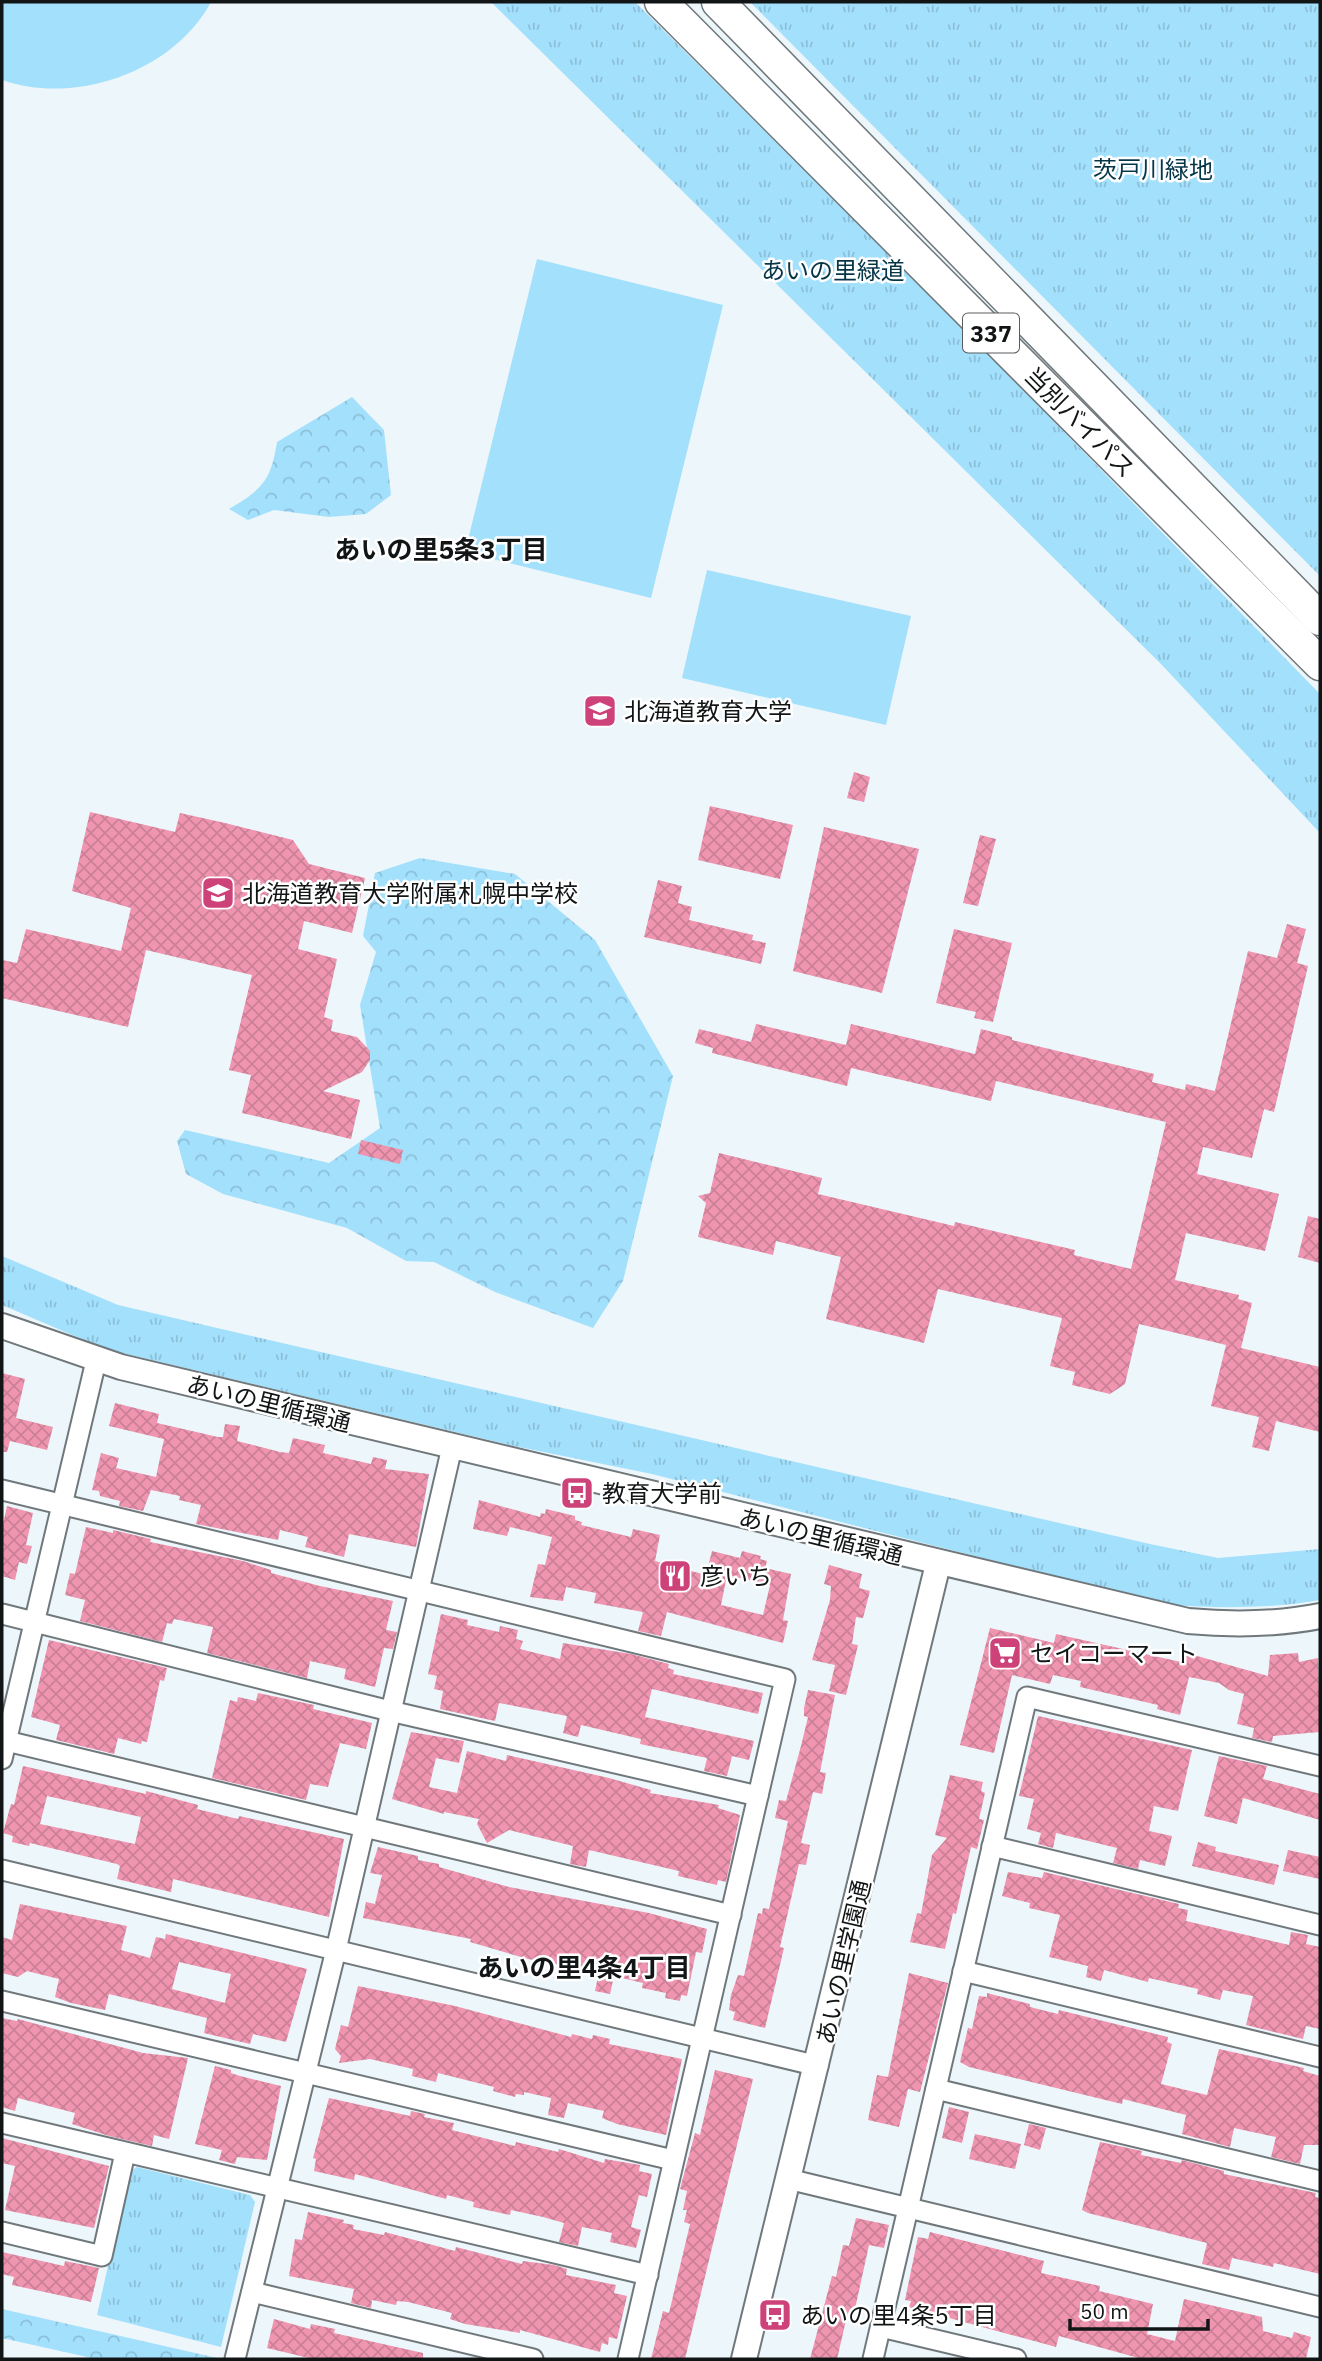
<svg xmlns="http://www.w3.org/2000/svg" width="1322" height="2361" font-family="'IBM Plex Sans','Noto Sans JP',sans-serif">
<style>
.grass{fill:#a3e0fc}
.forest{fill:url(#forest-crowns)}
.park{fill:url(#park-tufts)}
.building{fill:url(#building-cross-hatch);fill-rule:evenodd}
.lines{fill:none;stroke-linecap:round;stroke-linejoin:round}
.minor-casing{stroke:#70787c;stroke-width:23}
.tertiary-casing{stroke:#70787c;stroke-width:28}
.trunk-casing{stroke:#70787c;stroke-width:35}
.minor{stroke:#fff;stroke-width:19}
.tertiary{stroke:#fff;stroke-width:24}
.trunk{stroke:#fff;stroke-width:32}
.labels{text-anchor:middle;dominant-baseline:central;stroke-width:5;stroke-linejoin:round;paint-order:stroke}
.shield{fill:#fff;stroke:#595b5c;stroke-width:2}
.shield-label{font-size:23px;font-weight:bold;fill:#121516}
.park-label{font-size:24px;fill:#053648;stroke:#fff}
.street-label{font-size:24px;fill:#121516;stroke:#fff}
.poi-label{font-size:24px;fill:#121516;stroke:#fff;text-anchor:start}
.neighbourhood-label{font-size:26px;font-weight:bold;fill:#121516;stroke:#fff}
</style>
<defs>
<pattern id="forest-crowns" width="20" height="18" patternUnits="userSpaceOnUse" patternTransform="scale(1.75)"><rect width="20" height="18" fill="#a3e0fc"/><path d="M2 6a3 3 0 1 1 6 0M12 15a3 3 0 1 1 6 0" fill="none" stroke="#8bbfd7"/></pattern>
<pattern id="park-tufts" width="24" height="20" patternUnits="userSpaceOnUse" patternTransform="scale(1.75)"><rect width="24" height="20" fill="#a3e0fc"/><path d="M3 7l-1-3M5 7V3M7 7l1-3M15 17l-1-3M17 17v-4M19 17l1-3" fill="none" stroke="#8bbfd7"/></pattern>
<pattern id="building-cross-hatch" width="8" height="8" patternUnits="userSpaceOnUse" patternTransform="scale(1.75)"><rect width="8" height="8" fill="#ef95b0"/><path d="M0 0l8 8M0 8l8-8" fill="none" stroke="#cc8097"/></pattern>
</defs>
<rect width="100%" height="100%" fill="#edf6fa"/>
<g class="grass">
<path d="M2 2H211C174 71 76 106 2 80Z"/>
<polygon points="537,259 723,305 651,598 465,552"/>
<polygon points="707,570 911,616 886,725 682,678"/>
</g>
<g class="forest">
<path d="M352 397 384 430 391 495 366 514 329 517 274 510 248 520 229 509C263 489 271 480 277 442Z"/>
<polygon points="420,858 515,874 595,940 673,1076 623,1281 593,1328 495,1292 434,1262 406,1261 347,1228 223,1194 186,1174 177,1141 185,1130 329,1163 380,1128 360,1005 376,952 363,936 375,873"/>
<polygon points="2,2309 217,2358 96,2359 2,2338"/>
</g>
<g class="park">
<polygon points="491,2 635,2 937,302 1320,694 1320,833 1161,664"/>
<polygon points="750,2 1320,2 1320,576"/>
<path d="M2 1256 118 1305 1150 1544 1218 1558 1320 1549V1600C1268 1609 1220 1608 1167 1605L652 1474 514 1446 105 1349 2 1305Z"/>
<polygon points="137,2167 250,2195 255,2202 221,2347 97,2315 129,2172"/>
</g>
<g class="building">
<polygon points="854,772 870,777 864,802 847,798"/>
<polygon points="710,806 793,825 780,879 698,860"/>
<polygon points="90,812 175,832 180,813 225,823 293,840 309,864 365,878 352,933 304,921 298,949 337,959 324,1017 333,1020 331,1031 357,1037 370,1051 370,1060 362,1072 323,1091 360,1100 351,1139 242,1113 251,1075 229,1070 252,975 146,950 128,1027 2,998 2,960 17,963 26,929 121,951 131,908 72,891"/>
<polygon points="824,827 919,849 882,993 793,971"/>
<polygon points="980,835 996,839 978,906 963,903"/>
<polygon points="658,880 682,886 678,903 692,907 689,920 753,935 752,940 766,943 761,964 644,937"/>
<polygon points="1287,924 1306,929 1297,963 1308,966 1274,1112 1264,1109 1252,1158 1203,1147 1197,1174 1279,1194 1265,1251 1186,1233 1175,1280 1239,1295 1238,1299 1252,1303 1241,1348 1320,1367 1320,1432 1276,1421 1269,1451 1252,1447 1259,1417 1211,1406 1226,1345 1139,1324 1125,1384 1110,1394 1072,1385 1075,1372 1050,1366 1062,1318 938,1289 924,1343 826,1319 841,1257 776,1241 773,1255 698,1237 706,1203 698,1196 710,1193 719,1153 822,1178 818,1194 954,1226 955,1222 1075,1250 1074,1255 1131,1269 1166,1122 996,1081 991,1101 851,1068 847,1086 712,1053 713,1048 695,1043 699,1029 751,1042 756,1024 846,1045 851,1024 975,1054 981,1029 1012,1037 1012,1040 1154,1074 1152,1082 1185,1090 1186,1084 1215,1091 1248,951 1277,958"/>
<polygon points="954,929 1012,943 993,1022 974,1018 976,1012 936,1003"/>
<polygon points="361,1140 403,1150 400,1164 358,1154"/>
<polygon points="1308,1216 1320,1219 1320,1263 1298,1257"/>
<polygon points="2,1373 25,1379 16,1418 53,1427 47,1450 10,1441 7,1452 2,1452"/>
<polygon points="115,1403 159,1414 157,1423 218,1437 223,1437 225,1424 240,1426 237,1441 280,1452 289,1453 293,1438 325,1445 323,1453 371,1464 373,1457 387,1460 385,1469 429,1474 416,1547 349,1534 344,1557 305,1547 308,1537 280,1530 278,1540 196,1524 201,1505 179,1500 180,1496 151,1490 143,1511 119,1506 120,1501 100,1496 99,1491 92,1490 101,1453 119,1458 116,1468 156,1477 164,1439 109,1426"/>
<path d="M479 1500 540 1517 541 1513 545 1514 546 1509 575 1516V1520L582 1522 581 1525 631 1537 633 1529 660 1535 655 1561 706 1575 712 1551 740 1558 742 1551 761 1556 760 1559 767 1561 765 1568 791 1574 783 1620 788 1621 783 1643 667 1612 661 1636 638 1631 643 1612 594 1603 596 1593 566 1587 563 1601 530 1597 538 1564 545 1565 552 1537 510 1527 507 1536 473 1529ZM727 1575 770 1585 763 1615 721 1605Z"/>
<polygon points="7,1506 33,1513 26,1545 32,1546 27,1564 19,1562 15,1580 2,1576 2,1529"/>
<polygon points="86,1527 113,1533 113,1530 151,1539 150,1542 243,1561 271,1570 271,1573 320,1586 393,1601 386,1630 397,1632 393,1649 384,1648 375,1687 344,1679 346,1669 310,1661 307,1678 207,1653 213,1627 174,1619 172,1624 167,1623 162,1642 80,1621 85,1600 65,1595 70,1573 75,1574"/>
<polygon points="829,1565 862,1574 859,1588 870,1591 863,1618 856,1617 852,1644 858,1645 846,1695 829,1691 835,1665 812,1660 830,1600 831,1586 824,1584"/>
<polygon points="441,1614 468,1620 467,1625 499,1632 500,1626 518,1630 516,1639 523,1641 520,1649 560,1659 563,1643 631,1654 669,1664 668,1668 674,1670 673,1674 763,1693 758,1714 652,1689 645,1717 754,1741 749,1760 732,1756 727,1776 704,1771 707,1758 640,1744 641,1739 581,1725 578,1737 563,1733 567,1716 499,1703 495,1721 440,1709 443,1691 434,1689 437,1676 428,1674"/>
<polygon points="990,1628 1054,1643 1056,1634 1181,1662 1183,1652 1268,1676 1270,1655 1298,1653 1299,1662 1318,1658 1320,1732 1273,1736 1272,1742 1252,1738 1254,1728 1237,1724 1244,1694 1229,1690 1219,1683 1189,1677 1180,1715 1157,1709 1158,1705 1080,1687 1081,1681 1053,1675 1050,1684 1012,1675 994,1753 960,1745"/>
<polygon points="49,1640 167,1668 164,1681 160,1680 147,1742 142,1741 141,1744 118,1738 114,1754 102,1751 56,1740 60,1725 31,1717"/>
<polygon points="808,1690 835,1695 820,1772 826,1773 822,1794 813,1792 801,1843 810,1845 806,1865 799,1864 780,1947 784,1948 765,2028 733,2020 735,2012 729,2010 731,1995 738,1975 744,1976 758,1913 762,1914 763,1908 769,1909 788,1821 775,1818 779,1800 786,1801 801,1746 808,1717 804,1716 804,1708"/>
<polygon points="258,1693 314,1705 313,1709 372,1723 366,1749 340,1743 328,1787 310,1784 306,1800 212,1778 230,1700 237,1702 238,1697 256,1701"/>
<polygon points="1038,1716 1192,1750 1178,1811 1154,1806 1149,1831 1172,1836 1165,1866 1140,1860 1138,1869 1113,1863 1117,1848 1056,1833 1053,1848 1038,1844 1041,1833 1027,1829 1034,1799 1019,1796"/>
<polygon points="411,1732 464,1741 459,1763 436,1758 429,1787 457,1793 467,1751 506,1761 507,1755 609,1778 651,1790 650,1793 719,1805 718,1808 740,1815 726,1882 718,1880 717,1885 678,1876 679,1871 589,1850 586,1867 570,1864 573,1846 509,1830 487,1843 477,1824 479,1819 444,1812 444,1814 392,1799"/>
<polygon points="1219,1756 1267,1766 1263,1779 1320,1794 1320,1820 1243,1798 1237,1824 1204,1816"/>
<path d="M23 1766 146 1794V1791L161 1795 198 1805 197 1809 238 1819 239 1816 344 1839 329 1917 173 1879 171 1892 117 1879 120 1866 117 1864 30 1843 29 1846 12 1842 13 1836 3 1833 11 1804 14 1805ZM47 1796 141 1817 135 1844 40 1824Z"/>
<polygon points="950,1775 983,1782 981,1791 985,1793 979,1819 984,1820 977,1849 971,1847 956,1914 953,1913 945,1949 910,1942 917,1913 921,1914 932,1855 947,1838 935,1835"/>
<polygon points="1198,1842 1216,1847 1215,1851 1279,1865 1274,1885 1192,1866"/>
<polygon points="378,1847 418,1856 418,1860 439,1864 439,1867 509,1887 649,1913 707,1929 702,1953 696,1952 687,1996 681,1995 680,2001 665,1998 666,1993 642,1988 643,1983 614,1976 610,1994 595,1991 599,1972 528,1959 470,1942 471,1939 363,1918 366,1902 375,1904 382,1875 370,1873"/>
<polygon points="1288,1850 1320,1857 1320,1879 1283,1871"/>
<polygon points="1008,1872 1042,1878 1044,1872 1179,1904 1178,1908 1188,1910 1186,1921 1289,1945 1291,1932 1308,1935 1306,1944 1320,1947 1320,2029 1306,2026 1303,2039 1246,2025 1253,1996 1223,1990 1220,2000 1197,1994 1198,1989 1149,1978 1148,1982 1104,1970 1101,1981 1086,1977 1088,1966 1049,1957 1060,1915 1029,1908 1030,1903 1002,1896"/>
<path d="M20 1904 127 1926 121 1950 150 1958 156 1937 165 1939 166 1934 307 1969 286 2042 253 2034 250 2044 204 2033 207 2018 109 1994 105 2010 71 2003 55 1997 59 1979 27 1971 18 1977 2 1973V1937L12 1940ZM179 1962 231 1974 225 2003 172 1989Z"/>
<polygon points="909,1973 948,1983 920,2092 908,2089 899,2127 868,2120 877,2075 888,2077"/>
<polygon points="358,1986 455,2006 571,2037 572,2034 592,2039 593,2035 610,2039 609,2044 682,2059 666,2135 617,2124 602,2118 604,2111 568,2103 564,2118 548,2115 551,2098 524,2092 524,2095 516,2094 515,2097 493,2091 494,2087 438,2073 436,2082 412,2076 413,2069 370,2059 339,2063 341,2056 335,2049 341,2025 348,2027"/>
<polygon points="987,1993 1030,2004 1030,2007 1058,2014 1059,2010 1168,2037 1167,2042 1172,2044 1161,2084 1207,2095 1219,2049 1304,2068 1303,2071 1320,2076 1320,2145 1304,2145 1300,2164 1271,2157 1276,2137 1234,2128 1230,2147 1182,2134 1186,2115 1123,2099 1122,2104 969,2067 960,2062 968,2028 972,2029 979,1996 987,1997"/>
<polygon points="2,2018 17,2021 18,2019 143,2053 188,2058 169,2139 154,2135 152,2146 109,2136 72,2124 75,2113 18,2098 15,2111 2,2107"/>
<polygon points="215,2066 231,2070 231,2073 240,2076 281,2086 267,2160 237,2157 235,2164 219,2160 222,2150 195,2144"/>
<polygon points="715,2070 753,2079 685,2359 651,2359 663,2311 669,2313 690,2224 684,2222 687,2210 683,2210 687,2191 680,2189 695,2133 700,2135"/>
<polygon points="329,2098 410,2116 411,2111 425,2114 424,2117 454,2123 452,2130 515,2146 516,2142 558,2152 559,2149 604,2163 605,2159 640,2165 639,2171 652,2174 647,2197 639,2195 631,2227 641,2230 636,2248 610,2242 612,2233 582,2227 578,2246 559,2242 564,2223 543,2217 511,2210 510,2215 473,2207 474,2202 447,2195 446,2199 355,2174 354,2180 314,2171 316,2159 313,2158"/>
<polygon points="949,2107 969,2112 962,2143 942,2138"/>
<polygon points="1029,2124 1046,2128 1040,2150 1024,2145"/>
<polygon points="975,2134 1021,2144 1015,2169 969,2159"/>
<polygon points="2,2138 109,2166 94,2228 5,2210 15,2166 2,2163"/>
<polygon points="1100,2142 1142,2151 1141,2155 1181,2163 1182,2160 1224,2171 1224,2174 1316,2193 1315,2197 1320,2198 1320,2274 1274,2263 1273,2267 1232,2258 1229,2270 1202,2264 1207,2243 1088,2213 1082,2210"/>
<polygon points="308,2212 344,2220 343,2223 354,2225 353,2229 384,2235 385,2232 455,2251 456,2247 522,2264 523,2261 554,2265 567,2269 566,2275 616,2285 614,2293 627,2296 617,2339 609,2337 608,2345 602,2343 600,2352 520,2330 520,2333 465,2324 450,2319 452,2313 408,2302 397,2301 396,2305 372,2300 371,2308 351,2303 354,2289 289,2276 295,2239 302,2240"/>
<polygon points="856,2218 889,2225 884,2248 869,2245 853,2318 847,2316 837,2359 810,2359 832,2276 836,2277 843,2245 849,2246"/>
<polygon points="930,2232 1044,2261 1041,2273 1100,2286 1099,2291 1153,2304 1147,2334 1175,2341 1184,2299 1262,2317 1263,2331 1292,2338 1294,2332 1311,2337 1306,2359 1142,2359 1059,2336 1056,2347 909,2307 911,2301 905,2300 918,2237 928,2239"/>
<polygon points="2,2252 64,2266 65,2261 99,2268 91,2302 12,2285 14,2277 2,2274"/>
<polygon points="274,2319 310,2329 311,2324 335,2329 334,2333 423,2353 423,2359 313,2359 267,2348"/>
</g>
<g class="lines">
<defs>
<g id="minor">
<polyline points="2,1490 785,1679 628,2359"/>
<polyline points="2,1614 390,1711 758,1796"/>
<polyline points="2,1740 731,1915"/>
<polyline points="2,1759 96,1361"/>
<polyline points="992,1846 1320,1925"/>
<polyline points="2,1870 818,2066"/>
<polyline points="963,1971 1320,2057"/>
<polyline points="2,2001 673,2160"/>
<polyline points="936,2089 1320,2181"/>
<polyline points="2,2123 648,2275"/>
<polyline points="788,2179 1320,2307"/>
<polyline points="2,2232 102,2256 125,2153"/>
<polyline points="252,2292 533,2359"/>
<polyline points="881,2327 1016,2359"/>
<polyline points="235,2359 336,1950 452,1447"/>
<polyline points="873,2359 1027,1697 1320,1766"/>
</g>
<g id="tertiary">
<path d="M2 1326 121 1367 1188 1621C1233 1625 1275 1625 1320 1616"/>
<polyline points="744,2359 938,1564"/>
</g>
<g id="trunk">
<polyline points="661,2 1320,664"/>
<polyline points="718,2 1320,619"/>
</g>
</defs>
<use href="#minor" class="minor-casing"/>
<use href="#tertiary" class="tertiary-casing"/>
<use href="#trunk" class="trunk-casing"/>
<use href="#minor" class="minor"/>
<use href="#tertiary" class="tertiary"/>
<use href="#trunk" class="trunk"/>
</g>
<defs>
<symbol id="university-square" viewBox="-11 -11 22 22"><rect x="-9" y="-9" width="18" height="18" rx="4" fill="#cd4278" stroke="#fff"/><path d="M0-5L7-2L0 1L-7-2ZM-4 1L0 2.5L4 1V4Q0 6-4 4Z" fill="#fff"/></symbol>
<symbol id="school-square" viewBox="-11 -11 22 22"><rect x="-9" y="-9" width="18" height="18" rx="4" fill="#cd4278" stroke="#fff"/><path d="M0-5L7-2L0 1L-7-2ZM-4 1L0 2.5L4 1V4Q0 6-4 4Z" fill="#fff"/></symbol>
<symbol id="bus-square" viewBox="-11 -11 22 22"><rect x="-9" y="-9" width="18" height="18" rx="4" fill="#cd4278" stroke="#fff"/><path d="M-5-6H5V4H4V6H2V4H-2V6H-4V4H-5ZM-3.5-4V0h7V-4ZM-3.5 1.2v1.5H-2V1.2ZM2 1.2v1.5H3.5V1.2Z" fill="#fff"/></symbol>
<symbol id="restaurant-square" viewBox="-11 -11 22 22"><rect x="-9" y="-9" width="18" height="18" rx="4" fill="#cd4278" stroke="#fff"/><path d="M-5-6h1v4h1v-4h1v4h1v-4h1v5L-1.5 .5V6h-2V.5L-5-1ZM5-6V6H3V1.5H1.5Q1.5-4 5-6Z" fill="#fff"/></symbol>
<symbol id="supermarket-square" viewBox="-11 -11 22 22"><rect x="-9" y="-9" width="18" height="18" rx="4" fill="#cd4278" stroke="#fff"/><path d="M-6-5.5h2.5l.6 2H6L4.5 2H-2.5L-4.4-4H-6ZM-1.5 3.2a1.3 1.3 0 1 0 .1 0ZM3 3.2a1.3 1.3 0 1 0 .1 0Z" fill="#fff"/></symbol>
</defs>
<g fill-rule="evenodd">
<use href="#university-square" x="581" y="692" width="38" height="38"/>
<use href="#school-square" x="199" y="874" width="38" height="38"/>
<use href="#bus-square" x="558" y="1474" width="38" height="38"/>
<use href="#restaurant-square" x="656" y="1557" width="38" height="38"/>
<use href="#supermarket-square" x="986" y="1634" width="38" height="38"/>
<use href="#bus-square" x="756" y="2296" width="38" height="38"/>
</g>
<g class="labels">
<rect class="shield" x="963" y="313.5" width="56" height="39" rx="5"/>
<g class="shield-label">
<text x="991" y="333">337</text>
</g>
<g class="park-label">
<text x="1153" y="169">茨戸川緑地</text>
<text x="833" y="270">あいの里緑道</text>
</g>
<g class="street-label">
<text transform="translate(1080 422) rotate(45)">当別バイパス</text>
<text transform="translate(269 1403) rotate(14)">あいの里循環通</text>
<text transform="translate(821 1536) rotate(14)">あいの里循環通</text>
<text transform="translate(843 1962) rotate(-77)">あいの里学園通</text>
</g>
<g class="poi-label">
<text x="624" y="711">北海道教育大学</text>
<text x="242" y="893">北海道教育大学附属札幌中学校</text>
<text x="602" y="1493">教育大学前</text>
<text x="700" y="1576">彦いち</text>
<text x="1030" y="1653">セイコーマート</text>
<text x="800" y="2315">あいの里4条5丁目</text>
</g>
<g class="neighbourhood-label">
<text x="441" y="549">あいの里5条3丁目</text>
<text x="584" y="1967">あいの里4条4丁目</text>
</g>
</g>
<rect width="1322" height="2361" fill="none" stroke="#121516" stroke-width="7"/>
<path d="M1070 2319v10h138v-10" fill="none" stroke="#121516" stroke-width="3.5"/>
<text x="1080" y="2319" font-size="21" fill="#121516" stroke="#ffffff" stroke-width="5" paint-order="stroke">50 m</text>
</svg>
